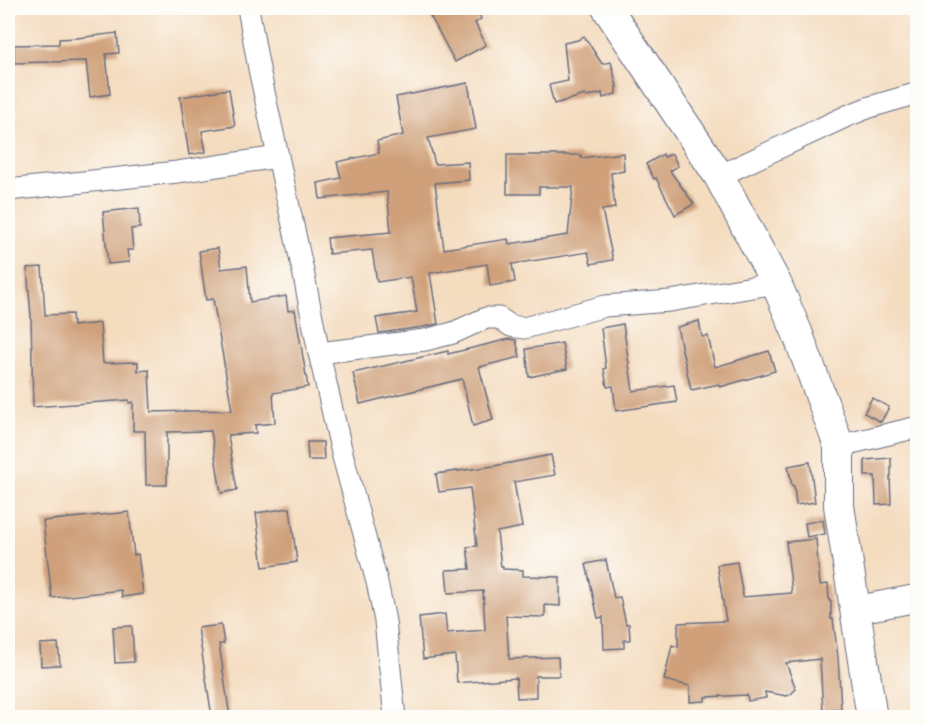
<svg xmlns="http://www.w3.org/2000/svg" width="925" height="725" font-family="'IM FELL French Canon',serif">
<style>
.building{fill:#cfa07a}
.lines{fill:none;stroke-linecap:round;stroke-linejoin:round}
.minor-casing{stroke:#676c80;stroke-width:23}
.tertiary-casing{stroke:#676c80;stroke-width:29}
.secondary-casing{stroke:#676c80;stroke-width:32}
.minor{stroke:#fff;stroke-width:21}
.tertiary{stroke:#fff;stroke-width:27}
.secondary{stroke:#fff;stroke-width:30}
</style>
<rect width="100%" height="100%" fill="#fdfcf7"/>
<filter id="ink" filterUnits="userSpaceOnUse"><feTurbulence type="fractalNoise" baseFrequency=".0167" numOctaves="2"/><feDisplacementMap in="SourceGraphic" scale="12" xChannelSelector="R" yChannelSelector="G"/><feConvolveMatrix kernelMatrix="1 2 1 2 8 2 1 2 1" color-interpolation-filters="sRGB"/></filter>
<filter id="wash" filterUnits="userSpaceOnUse"><feTurbulence type="fractalNoise" baseFrequency=".008" numOctaves="4" result="noise"/><feDisplacementMap in="SourceGraphic" scale="24" xChannelSelector="R" yChannelSelector="G"/><feGaussianBlur stdDeviation="1.35" result="paint"/><feColorMatrix in="noise" values="0 0 0 0 0 0 0 0 0 0 0 0 0 0 0 0 0 1.4 0 .05"/><feComposite in="paint" operator="in"/></filter>
<g filter="url(#wash)">
<rect width="100%" height="100%" fill="#f4dcbf"/>
<g id="blocks">
<g class="building">
<polygon points="426,8 476,8 481,19 475,23 486,45 455,62"/>
<polygon points="117,33 119,53 106,54 110,94 90,97 86,61 14,63 14,45 59,44 59,39 77,38"/>
<polygon points="584,36 602,64 611,62 617,87 616,87 616,94 603,98 602,93 586,97 585,95 554,104 549,85 568,81 564,43 578,40"/>
<polygon points="468,83 476,129 428,138 435,164 468,162 469,180 435,183 444,249 508,239 509,244 568,235 573,187 539,187 539,194 507,194 507,155 581,155 581,158 623,153 624,171 611,173 615,208 602,210 613,260 591,264 588,252 512,264 515,282 490,286 487,264 430,273 438,324 423,327 379,333 376,318 417,312 411,277 377,282 372,250 329,254 327,238 391,232 387,192 320,199 318,183 341,178 337,162 379,153 377,141 403,135 396,97"/>
<polygon points="229,89 235,126 202,131 206,152 189,155 180,97"/>
<polygon points="663,154 664,157 672,154 678,166 670,171 694,204 675,215 656,178 654,179 646,164"/>
<polygon points="139,208 140,228 131,229 133,250 127,250 129,262 108,264 103,212"/>
<polygon points="218,248 221,269 247,266 250,302 286,296 288,311 295,310 308,387 273,393 275,423 255,425 256,433 228,435 237,490 221,493 211,431 167,432 167,485 146,485 145,431 133,431 133,402 129,403 129,400 33,407 31,316 27,268 42,267 45,315 72,314 73,326 100,323 103,363 138,362 138,371 149,370 151,412 232,410 213,299 206,300 199,251"/>
<polygon points="699,321 702,337 708,336 715,367 769,351 775,371 720,387 719,384 691,390 677,327"/>
<polygon points="623,324 633,391 674,385 677,402 616,411 613,386 607,387 604,369 606,368 601,328"/>
<polygon points="509,339 516,340 520,357 479,367 493,420 473,426 462,379 360,404 353,373 448,351 448,354"/>
<polygon points="562,343 567,369 529,377 526,349"/>
<polygon points="872,398 889,407 881,422 864,413"/>
<polygon points="307,442 323,442 324,460 308,460"/>
<polygon points="551,455 555,475 514,482 522,527 497,532 501,567 503,567 503,569 523,570 523,576 560,577 560,606 545,605 545,617 506,616 509,659 558,657 559,676 536,676 536,697 517,698 516,678 457,683 455,655 423,659 419,617 445,614 447,633 485,630 483,591 448,593 446,570 470,569 467,547 477,546 470,488 439,492 436,474 494,466"/>
<polygon points="891,458 891,476 890,476 891,504 876,505 875,476 865,476 865,460"/>
<polygon points="810,462 815,502 796,505 794,486 792,486 788,466"/>
<polygon points="290,508 297,562 263,567 256,513"/>
<polygon points="129,512 134,555 138,554 143,594 122,597 121,590 52,598 43,521"/>
<polygon points="823,520 825,534 807,537 805,523"/>
<polygon points="816,539 820,585 828,584 829,601 831,601 831,619 833,619 838,657 841,709 823,712 820,659 786,663 796,689 791,694 787,696 765,692 766,698 748,701 747,695 705,697 705,701 690,702 690,686 664,680 672,645 678,647 678,623 726,621 717,565 737,562 743,597 792,593 786,542"/>
<polygon points="606,560 614,598 620,597 626,624 629,624 630,640 624,640 624,648 604,649 603,617 598,618 586,564"/>
<polygon points="221,625 224,644 219,644 230,717 212,717 198,628"/>
<polygon points="132,626 134,662 115,663 113,627"/>
<polygon points="58,643 60,665 41,666 40,644"/>
</g>
</g>
</g>
<g filter="url(#ink)">
<use href="#blocks" fill-opacity="0" stroke="#676c80" stroke-width="1.5"/>
<g class="lines">
<defs>
<g id="minor">
<polyline points="248,8 259,69 303,271 319,353 342,453 377,582 385,621 395,718"/>
<polyline points="719,176 847,116 870,107 918,93"/>
<polyline points="8,190 177,172 278,157"/>
<polyline points="319,353 425,340 453,333 486,318 499,318 511,326 524,328 605,306 670,301 776,283"/>
<polyline points="839,446 918,427"/>
</g>
<polyline id="tertiary" points="855,610 918,598"/>
<polyline id="secondary" points="607,8 719,176 776,283 797,332 839,446 839,506 872,718"/>
</defs>
<use href="#minor" class="minor-casing"/>
<use href="#tertiary" class="tertiary-casing"/>
<use href="#secondary" class="secondary-casing"/>
<use href="#minor" class="minor"/>
<use href="#tertiary" class="tertiary"/>
<use href="#secondary" class="secondary"/>
</g>
</g>
<rect width="925" height="725" fill="none" stroke="#fdfcf7" stroke-width="30"/>
</svg>
